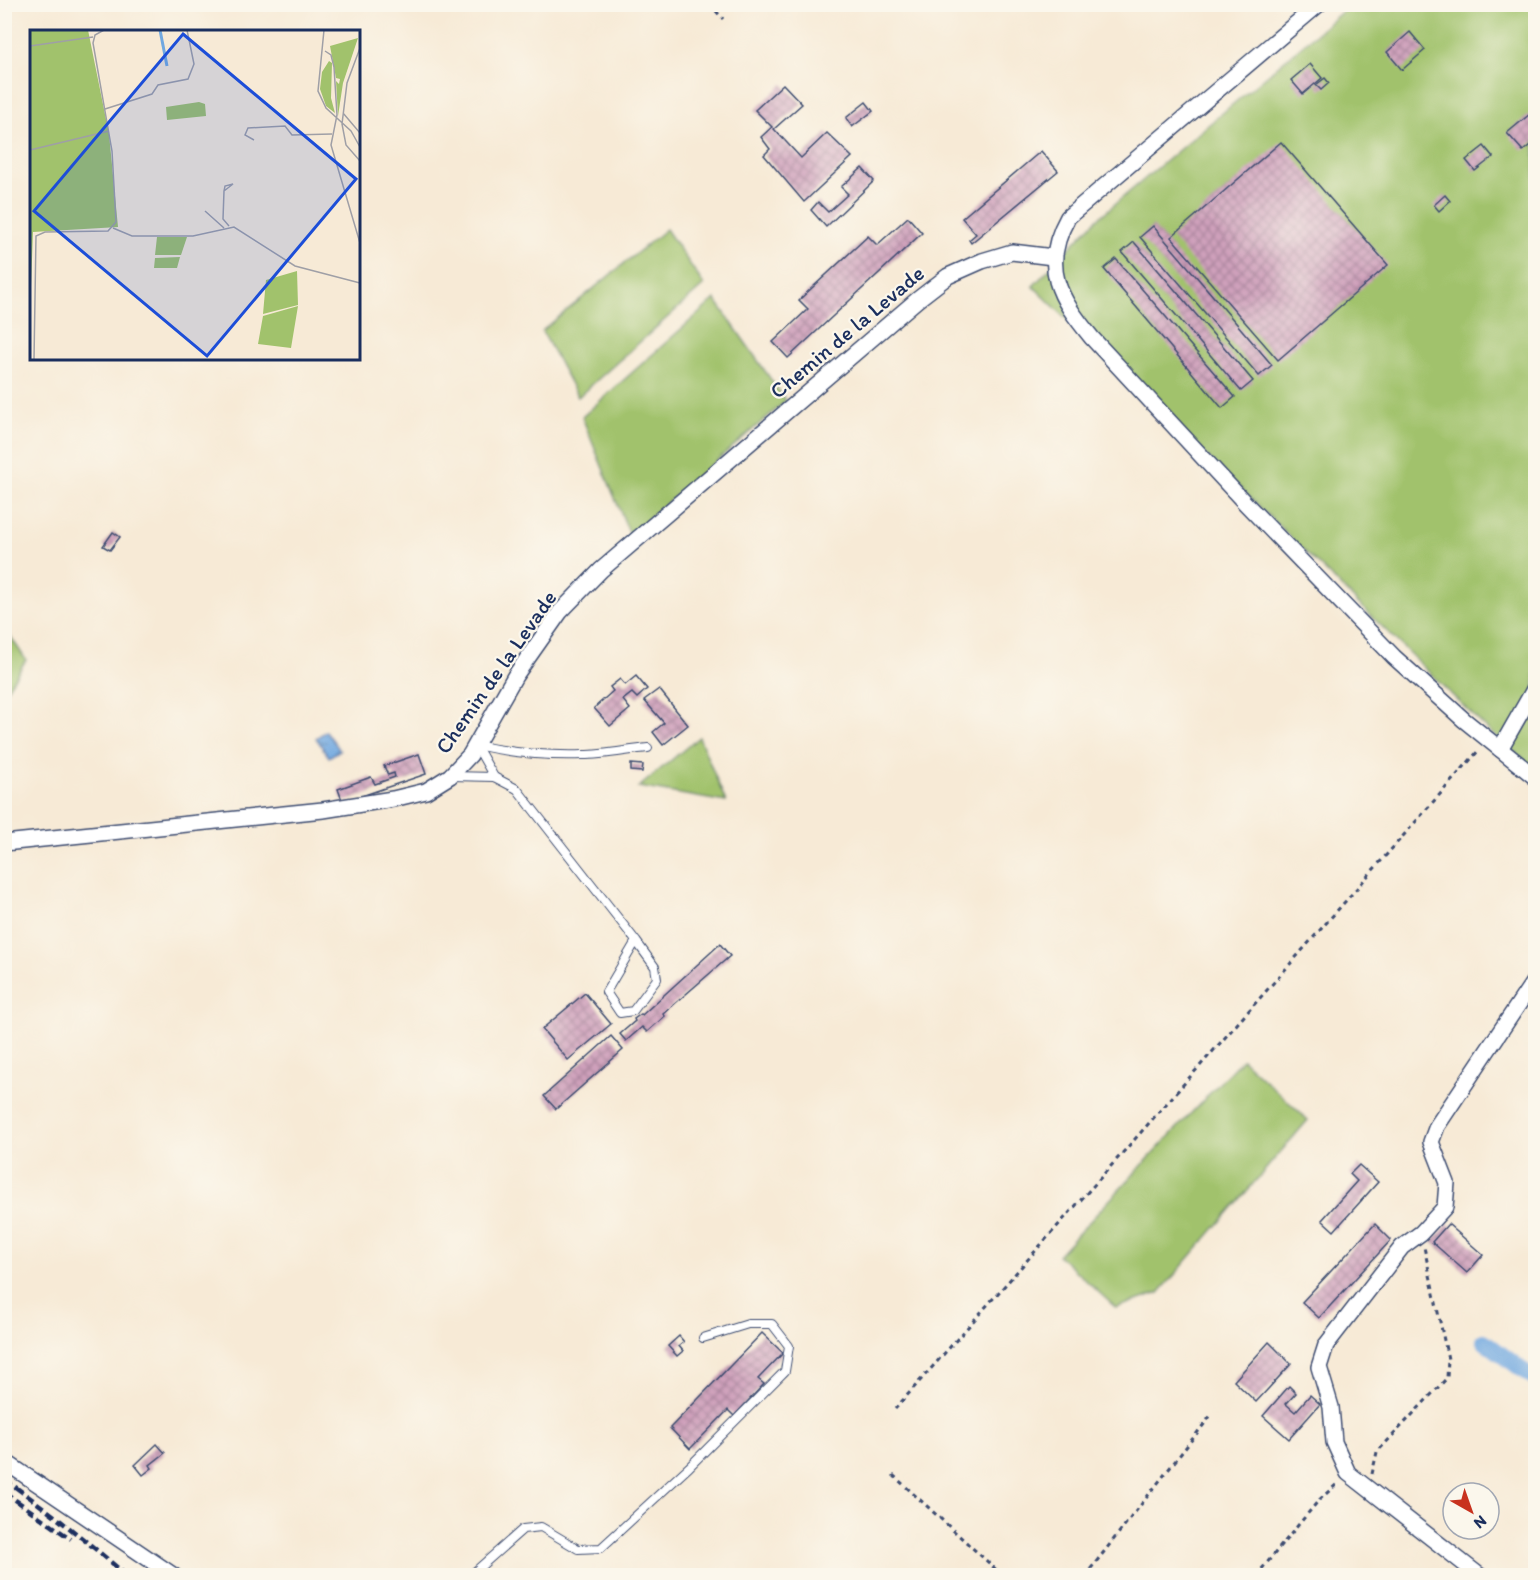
<svg xmlns="http://www.w3.org/2000/svg" width="1540" height="1580" font-family="Itim,sans-serif">
<style>
.grass{fill:#a1c26c;stroke:#5e7865;stroke-width:1.5}
.water{fill:url(#water-ripples);stroke:#466c9f;stroke-width:1.5}
.lines{fill:none;stroke-linecap:round;stroke-linejoin:round}
.canal{stroke:#71a8e0;stroke-width:16}
.building{fill:url(#building-cross-hatch)}
.service-casing{stroke:#3c4b70;stroke-width:10}
.minor-casing{stroke:#3c4b70;stroke-width:18}
.path{stroke:#3c4b70;stroke-width:3;stroke-dasharray:4.5 4.5;stroke-linecap:butt}
.service{stroke:#fff;stroke-width:8}
.minor{stroke:#fff;stroke-width:15}
.rail{stroke:#1b2f5e;stroke-width:4.5;stroke-dasharray:9 4.5;stroke-linecap:butt}
.labels{text-anchor:middle;dominant-baseline:central;stroke-width:4.5;stroke-linejoin:round;paint-order:stroke}
.street-label{font-size:22px;fill:#1b2f5e;stroke:#fbf7ec}
.inset-river{fill:none;stroke:#71a8e0;stroke-width:3}
.inset-road{fill:none;stroke:#9f9fa6;stroke-width:1.5}
.view{fill:#1d4ed8;fill-opacity:0.15;stroke:#1d4ed8;stroke-width:3}
.inset-edge{fill:none;stroke:#1b2f5e;stroke-width:3}
</style>
<defs>
<pattern id="water-ripples" width="26" height="14" patternUnits="userSpaceOnUse" patternTransform="scale(1.5)"><rect width="26" height="14" fill="#71a8e0"/><path d="M2 4q2-2 4 0t4 0M15 11q2-2 4 0t4 0" fill="none" stroke="#5c89b9"/></pattern>
<pattern id="building-cross-hatch" width="8" height="8" patternUnits="userSpaceOnUse" patternTransform="scale(1.5)"><rect width="8" height="8" fill="#cfa0bb"/><path d="M0 0l8 8M0 8l8-8" fill="none" stroke="#a7839b"/></pattern>
</defs>
<rect width="100%" height="100%" fill="#fbf7ec"/>
<filter id="ink" filterUnits="userSpaceOnUse"><feTurbulence type="fractalNoise" baseFrequency=".0167" numOctaves="2"/><feDisplacementMap in="SourceGraphic" scale="12" xChannelSelector="R" yChannelSelector="G"/><feConvolveMatrix kernelMatrix="1 2 1 2 8 2 1 2 1" color-interpolation-filters="sRGB"/></filter>
<filter id="wash" filterUnits="userSpaceOnUse"><feTurbulence type="fractalNoise" baseFrequency=".008" numOctaves="4" result="noise"/><feDisplacementMap in="SourceGraphic" scale="24" xChannelSelector="R" yChannelSelector="G"/><feGaussianBlur stdDeviation="1.35" result="paint"/><feColorMatrix in="noise" values="0 0 0 0 0 0 0 0 0 0 0 0 0 0 0 0 0 1.4 0 .05"/><feComposite in="paint" operator="in"/></filter>
<g filter="url(#wash)">
<rect width="100%" height="100%" fill="#f7ead6"/>
<g class="grass">
<polygon points="1350,5 1535,5 1535,768 1490,732 1033,286 1096,220"/>
<polygon points="666,229 704,285 578,397 542,331"/>
<polygon points="715,299 786,401 630,535 582,417"/>
<polygon points="5,628 26,660 5,692 4,692"/>
<polygon points="699,737 726,802 639,787"/>
<polygon points="1242,1059 1308,1120 1159,1293 1116,1308 1058,1255"/>
</g>
<polygon class="water" points="326,731 340,750 329,757 316,738"/>
<g class="lines">
<polyline class="canal" points="1484,1341 1536,1380"/>
</g>
<g id="blocks">
<g class="building">
<polygon points="1410,32 1425,50 1402,70 1387,52"/>
<polygon points="1310,64 1322,78 1303,94 1291,80"/>
<polygon points="1325,78 1329,83 1321,90 1316,85"/>
<polygon points="783,84 802,104 774,129 801,158 827,133 852,157 804,202 764,155 770,149 761,137 772,127 755,110"/>
<polygon points="866,102 873,111 852,127 846,118"/>
<polygon points="1536,109 1536,140 1523,151 1507,133"/>
<polygon points="1281,142 1388,265 1278,360 1171,237"/>
<polygon points="1484,146 1493,157 1475,171 1466,160"/>
<polygon points="1041,151 1058,171 971,243 969,240 976,234 962,218"/>
<polygon points="862,168 874,181 826,227 811,210 818,202 828,212 848,194 841,187"/>
<polygon points="1445,195 1450,201 1439,211 1434,205"/>
<polygon points="908,217 922,233 788,358 773,342 808,309 799,300 868,236 877,245"/>
<polygon points="1153,226 1272,365 1259,376 1140,237"/>
<polygon points="1134,242 1253,381 1241,391 1122,252"/>
<polygon points="1116,259 1235,397 1222,408 1104,269"/>
<polygon points="113,532 120,537 110,550 103,546"/>
<polygon points="636,676 647,689 637,698 632,693 623,700 630,709 610,726 594,708 613,691 610,687 620,679 625,685"/>
<polygon points="659,689 688,725 663,745 653,732 664,723 644,700"/>
<polygon points="419,754 426,774 347,801 342,800 338,789 371,777 375,784 395,777 394,773 388,775 384,766"/>
<polygon points="631,764 643,765 642,772 631,771"/>
<polygon points="720,944 730,956 663,1014 665,1016 647,1032 642,1027 626,1041 620,1034 635,1021 634,1019 641,1014 642,1015"/>
<polygon points="585,993 611,1024 568,1060 542,1029"/>
<polygon points="611,1036 623,1050 556,1109 544,1096"/>
<polygon points="1359,1165 1378,1182 1334,1231 1322,1220 1357,1181 1350,1174"/>
<polygon points="1375,1224 1391,1240 1319,1318 1302,1302"/>
<polygon points="1448,1224 1483,1255 1467,1273 1432,1242"/>
<polygon points="762,1333 783,1353 758,1379 764,1384 734,1416 728,1410 690,1449 670,1428"/>
<polygon points="679,1336 684,1342 679,1346 683,1351 677,1356 668,1346"/>
<polygon points="1269,1342 1291,1364 1256,1402 1234,1381"/>
<polygon points="1289,1386 1296,1393 1286,1404 1295,1412 1310,1395 1320,1404 1289,1439 1263,1416"/>
<polygon points="157,1444 165,1453 150,1465 152,1468 143,1475 135,1465"/>
</g>
</g>
</g>
<g filter="url(#ink)">
<use href="#blocks" fill-opacity="0" stroke="#3c4b70" stroke-width="1.5"/>
<g class="lines">
<defs>
<g id="service">
<path d="M476 745C511 753 547 756 583 755 604 755 627 750 648 748"/>
<polyline points="476,745 494,777"/>
<polyline points="451,776 494,777 517,789 636,941 655,967 657,979 633,1011 620,1013 606,992 636,941"/>
<polyline points="470,1576 523,1529 541,1527 578,1549 601,1548 689,1467 785,1371 789,1346 772,1324 748,1324 703,1338"/>
</g>
<g id="minor">
<path d="M1319 4 1068 217C1040 267 1059 298 1092 338L1246 504 1394 657 1464 720 1536 778"/>
<polyline points="1500,749 1536,686"/>
<polyline points="4,843 323,810 393,799 426,791 450,776 470,755 515,676 560,612 601,570 917,300 948,276 982,261 1012,252 1053,257"/>
<polyline points="4,1461 174,1576"/>
<polyline points="1480,1576 1348,1473 1334,1442 1331,1407 1319,1367 1326,1345 1402,1247 1421,1233 1445,1207 1447,1183 1431,1142 1437,1126 1536,978"/>
</g>
</defs>
<use href="#service" class="service-casing"/>
<use href="#minor" class="minor-casing"/>
<g class="path">
<polyline points="710,4 723,19"/>
<polyline points="895,1409 1222,1041 1479,750"/>
<polyline points="1372,1474 1377,1452 1447,1378 1448,1359 1424,1247"/>
<polyline points="893,1475 1003,1576"/>
<polyline points="1085,1576 1212,1414"/>
<polyline points="1256,1576 1319,1500 1338,1483"/>
</g>
<use href="#service" class="service"/>
<use href="#minor" class="minor"/>
<g class="rail">
<path d="M4 1479C47 1509 88 1542 127 1576"/>
<polyline points="4,1492 71,1539"/>
</g>
</g>
</g>
<g class="labels">
<g class="street-label">
<text transform="translate(847 332) rotate(-40)">Chemin de la Levade</text>
<text transform="translate(496 672) rotate(-55)">Chemin de la Levade</text>
</g>
</g>
<g transform="translate(30 30)">
<rect width="330" height="330" fill="#f7ead6"/>
<path d="M0 0H58L79 104 88 197 3 202 0 284ZM328 8 313 53 308 86 306 51 309 54 310 49 306 48 300 16ZM299 31 302 33 301 68 305 83 296 76 290 59 292 42ZM169 72 175 74 176 86 137 90 136 77ZM127 207H157L151 225H125ZM150 227 147 238H124L125 228ZM267 241 268 275 233 284 236 250ZM268 276 261 318 228 314 233 286Z" fill="#a1c26c"/>
<path class="inset-river" d="M130 0 137 36"/>
<path class="inset-road" d="M294 0 288 61 296 78 321 101 330 117M0 16 63 7M330 18 317 53 312 94 316 115 330 131M295 21 301 25 304 37 307 85 301 115 330 213M75 79 122 64 128 55 158 49 164 34 157 0M313 83 330 103M224 110 215 105 218 98 255 96 262 105 302 104M0 120 79 101M194 161 203 154 195 156 194 161 193 189 199 196M175 181 194 198M83 198 102 206H163L204 197 265 236 330 253M4 330 6 206 15 202 78 201 86 192 82 121 63 13 65 5 74 0"/>
<path class="view" d="M153 4 326 149 177 326 4 181Z"/>
<rect width="330" height="330" class="inset-edge"/>
</g>
<rect width="1540" height="1580" fill="none" stroke="#fbf7ec" stroke-width="24"/>
<g transform="translate(1471 1511) rotate(140)"><circle r="28" fill="#fbf7ec" stroke="#a1a7b3" stroke-width="1.5"/>
<path d="M0-4.5L10 22L0 15L-10 22Z" fill="#c8321e"/>
<text y="-9" font-size="16" font-weight="bold" text-anchor="middle" fill="#1b2f5e">N</text>
</g>
</svg>
